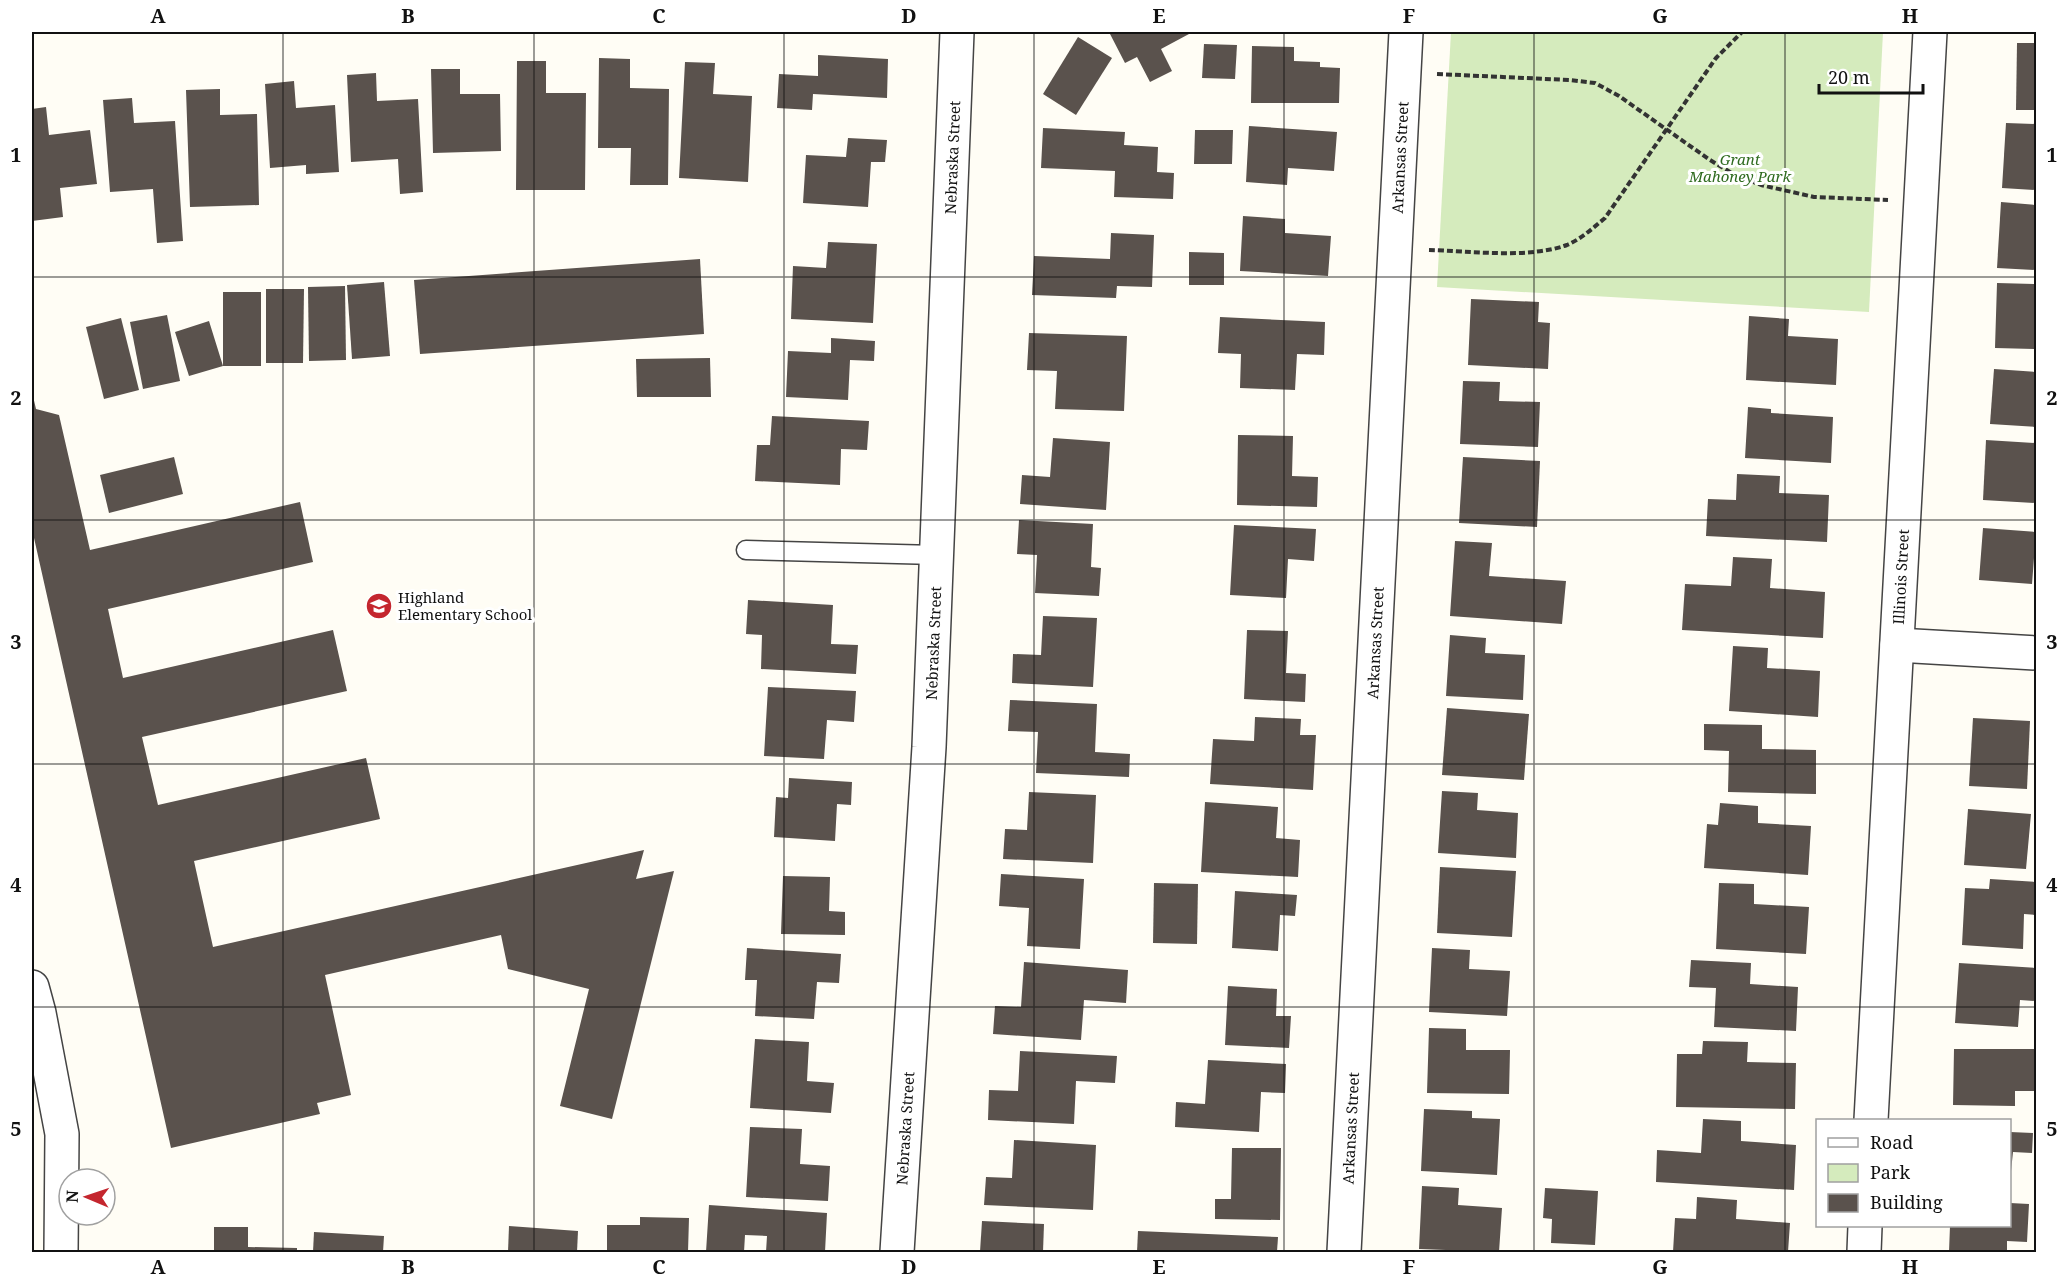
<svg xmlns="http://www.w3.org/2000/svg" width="2068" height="1284" font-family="'Noto Serif',serif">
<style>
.green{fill:#d5ebbd}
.building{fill:#5a524d}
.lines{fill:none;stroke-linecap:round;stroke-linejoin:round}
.service-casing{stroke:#444;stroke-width:21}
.minor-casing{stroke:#444;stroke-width:36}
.tertiary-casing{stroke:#444;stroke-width:36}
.path{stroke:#333;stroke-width:4;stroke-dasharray:6 3;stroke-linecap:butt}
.service{stroke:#fff;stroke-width:18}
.minor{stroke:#fff;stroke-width:33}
.tertiary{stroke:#fff;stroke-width:33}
.grid{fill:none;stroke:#111;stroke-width:1.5;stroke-opacity:0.55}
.labels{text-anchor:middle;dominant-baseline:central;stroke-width:6;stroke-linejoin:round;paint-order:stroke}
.street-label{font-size:15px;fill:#111;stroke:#fff}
.park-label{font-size:15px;font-style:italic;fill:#2f6b1f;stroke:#fff}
.poi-label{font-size:15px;fill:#111;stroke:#fff;text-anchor:start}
.neatline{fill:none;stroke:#111;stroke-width:2}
.grid-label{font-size:20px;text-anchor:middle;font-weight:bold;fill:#111}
</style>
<rect width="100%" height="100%" fill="#fffdf5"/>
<polygon class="green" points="1451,32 1883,32 1869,312 1437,287"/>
<g class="building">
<polygon points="1109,32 1187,32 1189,34 1161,49 1172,71 1150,82 1137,57 1125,63"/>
<polygon points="1078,37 1112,58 1076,115 1043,94"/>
<polygon points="2017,43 2036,43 2036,110 2016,110"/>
<polygon points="1204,44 1237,45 1235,79 1202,78"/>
<polygon points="1252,46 1294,47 1294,61 1320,62 1320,67 1340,68 1339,103 1251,103"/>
<polygon points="818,55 888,59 887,98 813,94 812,110 777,108 779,74 818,76"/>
<polygon points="599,58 630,59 630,88 669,89 668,185 630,185 631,148 598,148"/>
<polygon points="517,61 546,61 546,93 586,93 585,190 516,190"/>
<polygon points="685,62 715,63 713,94 752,96 748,182 679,178"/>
<polygon points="431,69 460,69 460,94 500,94 501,151 433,153"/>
<polygon points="376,73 377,101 418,99 423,192 400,194 398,159 351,162 347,75"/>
<polygon points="294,81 296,108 335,105 339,172 306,174 306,165 270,168 265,84"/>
<polygon points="220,89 220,115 257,114 259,205 190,207 186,90"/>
<polygon points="132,98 134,123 175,121 183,241 157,243 153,189 110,192 103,100"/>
<polygon points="46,107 49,135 90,130 97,184 60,188 63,217 32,221 32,109"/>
<polygon points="2006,123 2036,124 2036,190 2002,188"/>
<polygon points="1249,126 1337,132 1334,171 1288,168 1287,185 1246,182"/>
<polygon points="1043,128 1125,132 1124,145 1158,147 1157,172 1174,173 1173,199 1114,197 1115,171 1041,168"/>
<polygon points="1195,130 1233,130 1232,164 1194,164"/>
<polygon points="848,138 887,140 885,162 871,162 868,207 803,203 806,155 846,157"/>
<polygon points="2001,202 2036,205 2036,270 1997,268"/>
<polygon points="1243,216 1285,219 1285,233 1331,236 1328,276 1240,271"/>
<polygon points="1111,233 1154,235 1152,287 1117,286 1116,298 1032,295 1034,256 1110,259"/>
<polygon points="828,242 877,244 873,323 791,319 793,266 826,268"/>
<polygon points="1189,252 1224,253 1224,285 1189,285"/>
<polygon points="700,259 704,334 420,354 414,280"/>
<polygon points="384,282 390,356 352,359 347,285"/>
<polygon points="1997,283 2036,284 2036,349 1995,348"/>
<polygon points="345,286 346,360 309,361 308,287"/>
<polygon points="266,289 304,289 303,363 266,363"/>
<polygon points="223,292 261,292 261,366 223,366 189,376 175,332 209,321 223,366"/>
<polygon points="1471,299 1539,302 1538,322 1550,323 1548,369 1468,365"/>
<polygon points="167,315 180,381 143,389 130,322"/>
<polygon points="1749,316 1789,319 1788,336 1838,339 1836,385 1746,380"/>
<polygon points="1220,317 1325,322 1324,355 1297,354 1295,390 1240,388 1241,354 1218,353"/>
<polygon points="121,318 139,390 104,399 86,327"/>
<polygon points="1029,333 1127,336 1124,411 1055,409 1057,371 1027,370"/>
<polygon points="831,338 875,341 874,361 850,360 848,400 786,397 788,351 831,353"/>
<polygon points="710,358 711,397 637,397 636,359"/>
<polygon points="1994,369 2036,372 2036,427 1990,424"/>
<polygon points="1463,381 1500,382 1499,401 1540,402 1538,447 1460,444"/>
<polygon points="32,392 36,409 59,415 90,550 300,502 313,562 108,609 123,678 333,630 347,691 142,737 158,805 366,758 380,819 194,861 213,947 644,850 636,879 674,871 612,1119 560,1106 589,989 508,969 501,935 325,975 351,1095 317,1103 320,1114 171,1148 32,529"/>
<polygon points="1748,407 1771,409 1771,413 1833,417 1831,463 1745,458"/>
<polygon points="772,416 869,421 867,450 841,449 840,485 755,481 757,445 770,445"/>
<polygon points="1238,435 1293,436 1292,476 1318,477 1317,507 1237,505"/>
<polygon points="1053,438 1110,442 1106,510 1020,504 1022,475 1050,477"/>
<polygon points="1986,440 2036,443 2036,503 1983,500"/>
<polygon points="174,457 183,494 109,513 100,475"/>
<polygon points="1463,457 1540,461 1537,527 1459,523"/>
<polygon points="1737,474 1780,476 1779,493 1829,495 1827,542 1706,536 1708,499 1736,500"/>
<polygon points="1019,520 1093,524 1091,567 1101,568 1099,596 1035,593 1037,555 1017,554"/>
<polygon points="1234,525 1316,529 1314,561 1288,559 1286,598 1230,595"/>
<polygon points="1983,528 2036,532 2036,558 2034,558 2032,584 1979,580"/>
<polygon points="1455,541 1492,543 1489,576 1566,581 1562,624 1450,616"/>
<polygon points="1733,557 1772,559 1770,588 1825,592 1823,638 1682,630 1685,584 1731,586"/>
<polygon points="748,600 833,605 831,644 858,645 856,674 761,669 762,635 746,634"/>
<polygon points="1043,616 1097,618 1093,687 1012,683 1013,654 1041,655"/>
<polygon points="1247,630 1288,631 1286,673 1306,674 1305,702 1244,699"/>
<polygon points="1450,635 1486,638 1485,653 1525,655 1523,700 1446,696"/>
<polygon points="1733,646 1768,648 1767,668 1820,671 1818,717 1729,711"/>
<polygon points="768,687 856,691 854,722 827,720 824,759 764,756"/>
<polygon points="1010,700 1097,704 1095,752 1130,754 1129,777 1036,773 1038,732 1008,731"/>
<polygon points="1447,708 1529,714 1524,780 1442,775"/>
<polygon points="1255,717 1301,719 1300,735 1316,735 1313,790 1210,784 1213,739 1254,741"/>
<polygon points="1973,718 2030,721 2027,789 1969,786"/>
<polygon points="1704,724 1762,725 1762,749 1816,750 1816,794 1728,792 1729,751 1704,750"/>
<polygon points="789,778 852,782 851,805 837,804 835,841 774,837 776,797 788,798"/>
<polygon points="1442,791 1478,793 1477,810 1518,813 1516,858 1438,853"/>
<polygon points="1029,792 1096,795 1093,863 1003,859 1005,829 1027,830"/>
<polygon points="1205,802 1278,807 1276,838 1300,840 1298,877 1201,872"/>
<polygon points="1720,803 1758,806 1758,823 1811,826 1808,875 1704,868 1707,824 1718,825"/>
<polygon points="1968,809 2031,814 2026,869 1964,865"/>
<polygon points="1440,867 1516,871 1512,937 1437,933"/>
<polygon points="1001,874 1084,879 1080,949 1027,946 1029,908 999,906"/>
<polygon points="783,876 830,877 829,911 845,912 845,935 781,934"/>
<polygon points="1990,879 2036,882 2036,915 2024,914 2023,949 1962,945 1965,888 1989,889"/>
<polygon points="1154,883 1198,884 1197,944 1153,943"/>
<polygon points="1719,883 1754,884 1754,904 1809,907 1806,954 1716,949"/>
<polygon points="1235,891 1297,895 1295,916 1280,915 1278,951 1232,948"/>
<polygon points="747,948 841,954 839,983 817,982 814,1019 755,1016 757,980 745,980"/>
<polygon points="1432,948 1470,950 1469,969 1510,971 1507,1016 1429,1012"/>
<polygon points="1691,960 1751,963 1750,984 1798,987 1796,1031 1714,1027 1716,988 1689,987"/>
<polygon points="1024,962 1128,970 1126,1003 1084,1000 1081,1040 993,1034 995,1006 1021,1007"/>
<polygon points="1959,963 2036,968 2036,1001 2020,1000 2018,1027 1955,1023"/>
<polygon points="1228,986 1277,989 1276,1016 1291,1016 1289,1048 1225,1045"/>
<polygon points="1429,1028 1466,1029 1466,1050 1510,1050 1509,1094 1427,1093"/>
<polygon points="755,1039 809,1042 807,1081 834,1083 831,1113 750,1108"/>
<polygon points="1703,1041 1748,1042 1747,1062 1796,1063 1795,1109 1676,1107 1677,1054 1702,1054"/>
<polygon points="1954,1049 2036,1049 2036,1091 2015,1091 2015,1106 1953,1105"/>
<polygon points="1020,1051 1117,1056 1115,1083 1076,1081 1074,1124 988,1120 989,1090 1018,1091"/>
<polygon points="1208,1060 1286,1064 1285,1093 1261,1092 1259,1132 1175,1127 1176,1102 1205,1104"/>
<polygon points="1424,1109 1472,1111 1472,1118 1500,1119 1497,1175 1421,1171"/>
<polygon points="1703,1119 1741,1121 1741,1141 1796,1145 1794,1190 1656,1182 1657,1150 1701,1153"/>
<polygon points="750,1127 802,1129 800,1164 830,1166 828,1201 746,1197"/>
<polygon points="2010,1132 2033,1133 2032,1153 2013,1152 2011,1171 2010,1171"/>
<polygon points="1014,1140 1096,1145 1093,1210 984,1205 986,1177 1012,1178"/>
<polygon points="1232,1148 1281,1148 1280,1220 1215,1219 1215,1199 1231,1199"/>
<polygon points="1422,1186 1459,1188 1458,1205 1502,1208 1499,1252 1419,1249"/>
<polygon points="1545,1188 1598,1191 1595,1245 1551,1243 1552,1219 1543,1218"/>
<polygon points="1697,1197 1737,1200 1736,1219 1790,1223 1788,1252 1673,1252 1675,1218 1696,1219"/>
<polygon points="2010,1203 2029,1204 2027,1242 2007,1241 2007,1252 1949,1252 1950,1226 2010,1226"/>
<polygon points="709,1205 827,1213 825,1252 766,1252 767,1236 745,1235 744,1252 706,1252"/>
<polygon points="640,1217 689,1218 688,1252 607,1252 607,1225 640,1225"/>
<polygon points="982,1221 1044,1224 1043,1252 980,1252"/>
<polygon points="509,1226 578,1231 577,1252 508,1252"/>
<polygon points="214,1227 248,1227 248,1247 297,1248 297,1252 214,1252"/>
<polygon points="1138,1231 1278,1237 1277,1252 1137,1252"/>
<polygon points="314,1232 384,1236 383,1252 313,1252"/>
</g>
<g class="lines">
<defs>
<polyline id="service" points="746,550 936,555"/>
<g id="minor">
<polyline points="1897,645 2036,653"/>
<polyline points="32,987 39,1013 62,1134 61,1252"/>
<path id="s1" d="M1871 1120 1930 32"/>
<path id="s2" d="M1344 1252 1406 32"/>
<polyline points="1864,1252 1865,1226"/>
</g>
<g id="tertiary">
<path id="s3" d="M897 1252 929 747 957 32"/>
</g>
</defs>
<use href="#service" class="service-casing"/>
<use href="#minor" class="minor-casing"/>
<use href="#tertiary" class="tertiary-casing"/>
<g class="path">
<polyline points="1437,74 1569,80 1595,83 1619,96 1710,160 1735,175 1761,185 1814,197 1888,200"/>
<path d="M1429 250C1471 251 1528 259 1567 245 1581 239 1593 228 1605 218L1716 58 1742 32"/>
</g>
<use href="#service" class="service"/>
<use href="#minor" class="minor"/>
<use href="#tertiary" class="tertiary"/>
</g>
<path class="grid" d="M283 32V1252M534 32V1252M784 32V1252M1034 32V1252M1284 32V1252M1534 32V1252M1785 32V1252M32 277H2036M32 520H2036M32 764H2036M32 1007H2036"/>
<defs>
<symbol id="school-disc" viewBox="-11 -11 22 22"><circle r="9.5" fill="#c4262e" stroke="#fff"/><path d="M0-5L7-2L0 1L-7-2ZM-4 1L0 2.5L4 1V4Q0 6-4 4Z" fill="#fff"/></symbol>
</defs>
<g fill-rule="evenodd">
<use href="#school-disc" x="364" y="591" width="30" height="30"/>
</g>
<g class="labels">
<g class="street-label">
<text stroke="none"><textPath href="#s3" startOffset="1096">Nebraska Street</textPath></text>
<text stroke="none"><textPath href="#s2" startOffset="1096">Arkansas Street</textPath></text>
<text stroke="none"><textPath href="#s1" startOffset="544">Illinois Street</textPath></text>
<text stroke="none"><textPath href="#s3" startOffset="610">Nebraska Street</textPath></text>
<text stroke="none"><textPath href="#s2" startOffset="610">Arkansas Street</textPath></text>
<text stroke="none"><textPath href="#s3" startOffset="124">Nebraska Street</textPath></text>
<text stroke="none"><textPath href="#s2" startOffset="124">Arkansas Street</textPath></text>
</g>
<g class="park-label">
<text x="1740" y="159">Grant<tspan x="1740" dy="17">Mahoney Park</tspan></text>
</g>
<g class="poi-label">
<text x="398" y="597">Highland<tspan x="398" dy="17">Elementary School</tspan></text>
</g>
</g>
<rect width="2068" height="1284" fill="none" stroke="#ffffff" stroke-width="66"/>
<rect x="1816" y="1119" width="195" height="108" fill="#ffffff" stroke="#a0a0a0" stroke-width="1.5"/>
<rect x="1828" y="1138" width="30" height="9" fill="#ffffff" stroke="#a0a0a0" stroke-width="1.5"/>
<text x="1870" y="1149" font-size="18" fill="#111111">Road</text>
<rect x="1828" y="1164" width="30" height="18" fill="#d5ebbd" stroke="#a0a0a0" stroke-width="1.5"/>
<text x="1870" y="1179" font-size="18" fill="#111111">Park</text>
<rect x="1828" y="1194" width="30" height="18" fill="#5a524d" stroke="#a0a0a0" stroke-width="1.5"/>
<text x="1870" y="1209" font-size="18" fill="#111111">Building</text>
<g transform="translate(87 1197) rotate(272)"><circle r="28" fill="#ffffff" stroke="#a0a0a0" stroke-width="1.5"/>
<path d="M0-4.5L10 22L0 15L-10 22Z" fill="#c4262e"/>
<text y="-9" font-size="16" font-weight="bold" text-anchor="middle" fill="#111111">N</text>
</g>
<path d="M1819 84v9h104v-9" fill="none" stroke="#111111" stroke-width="3"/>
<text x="1828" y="84" font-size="18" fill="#111111" stroke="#ffffff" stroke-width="4.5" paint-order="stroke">20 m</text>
<rect x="33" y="33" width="2002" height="1218" class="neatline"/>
<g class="grid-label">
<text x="158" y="23">A</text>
<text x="408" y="23">B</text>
<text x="659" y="23">C</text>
<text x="909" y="23">D</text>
<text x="1159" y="23">E</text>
<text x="1409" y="23">F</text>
<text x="1660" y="23">G</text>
<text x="1910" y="23">H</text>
<text x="16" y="162">1</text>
<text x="2052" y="162">1</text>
<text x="16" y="405">2</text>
<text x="2052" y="405">2</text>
<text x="16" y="649">3</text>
<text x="2052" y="649">3</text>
<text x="16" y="892">4</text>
<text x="2052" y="892">4</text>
<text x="16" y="1136">5</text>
<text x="2052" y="1136">5</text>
<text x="158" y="1274">A</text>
<text x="408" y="1274">B</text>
<text x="659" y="1274">C</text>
<text x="909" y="1274">D</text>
<text x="1159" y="1274">E</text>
<text x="1409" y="1274">F</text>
<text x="1660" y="1274">G</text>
<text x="1910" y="1274">H</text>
</g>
</svg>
